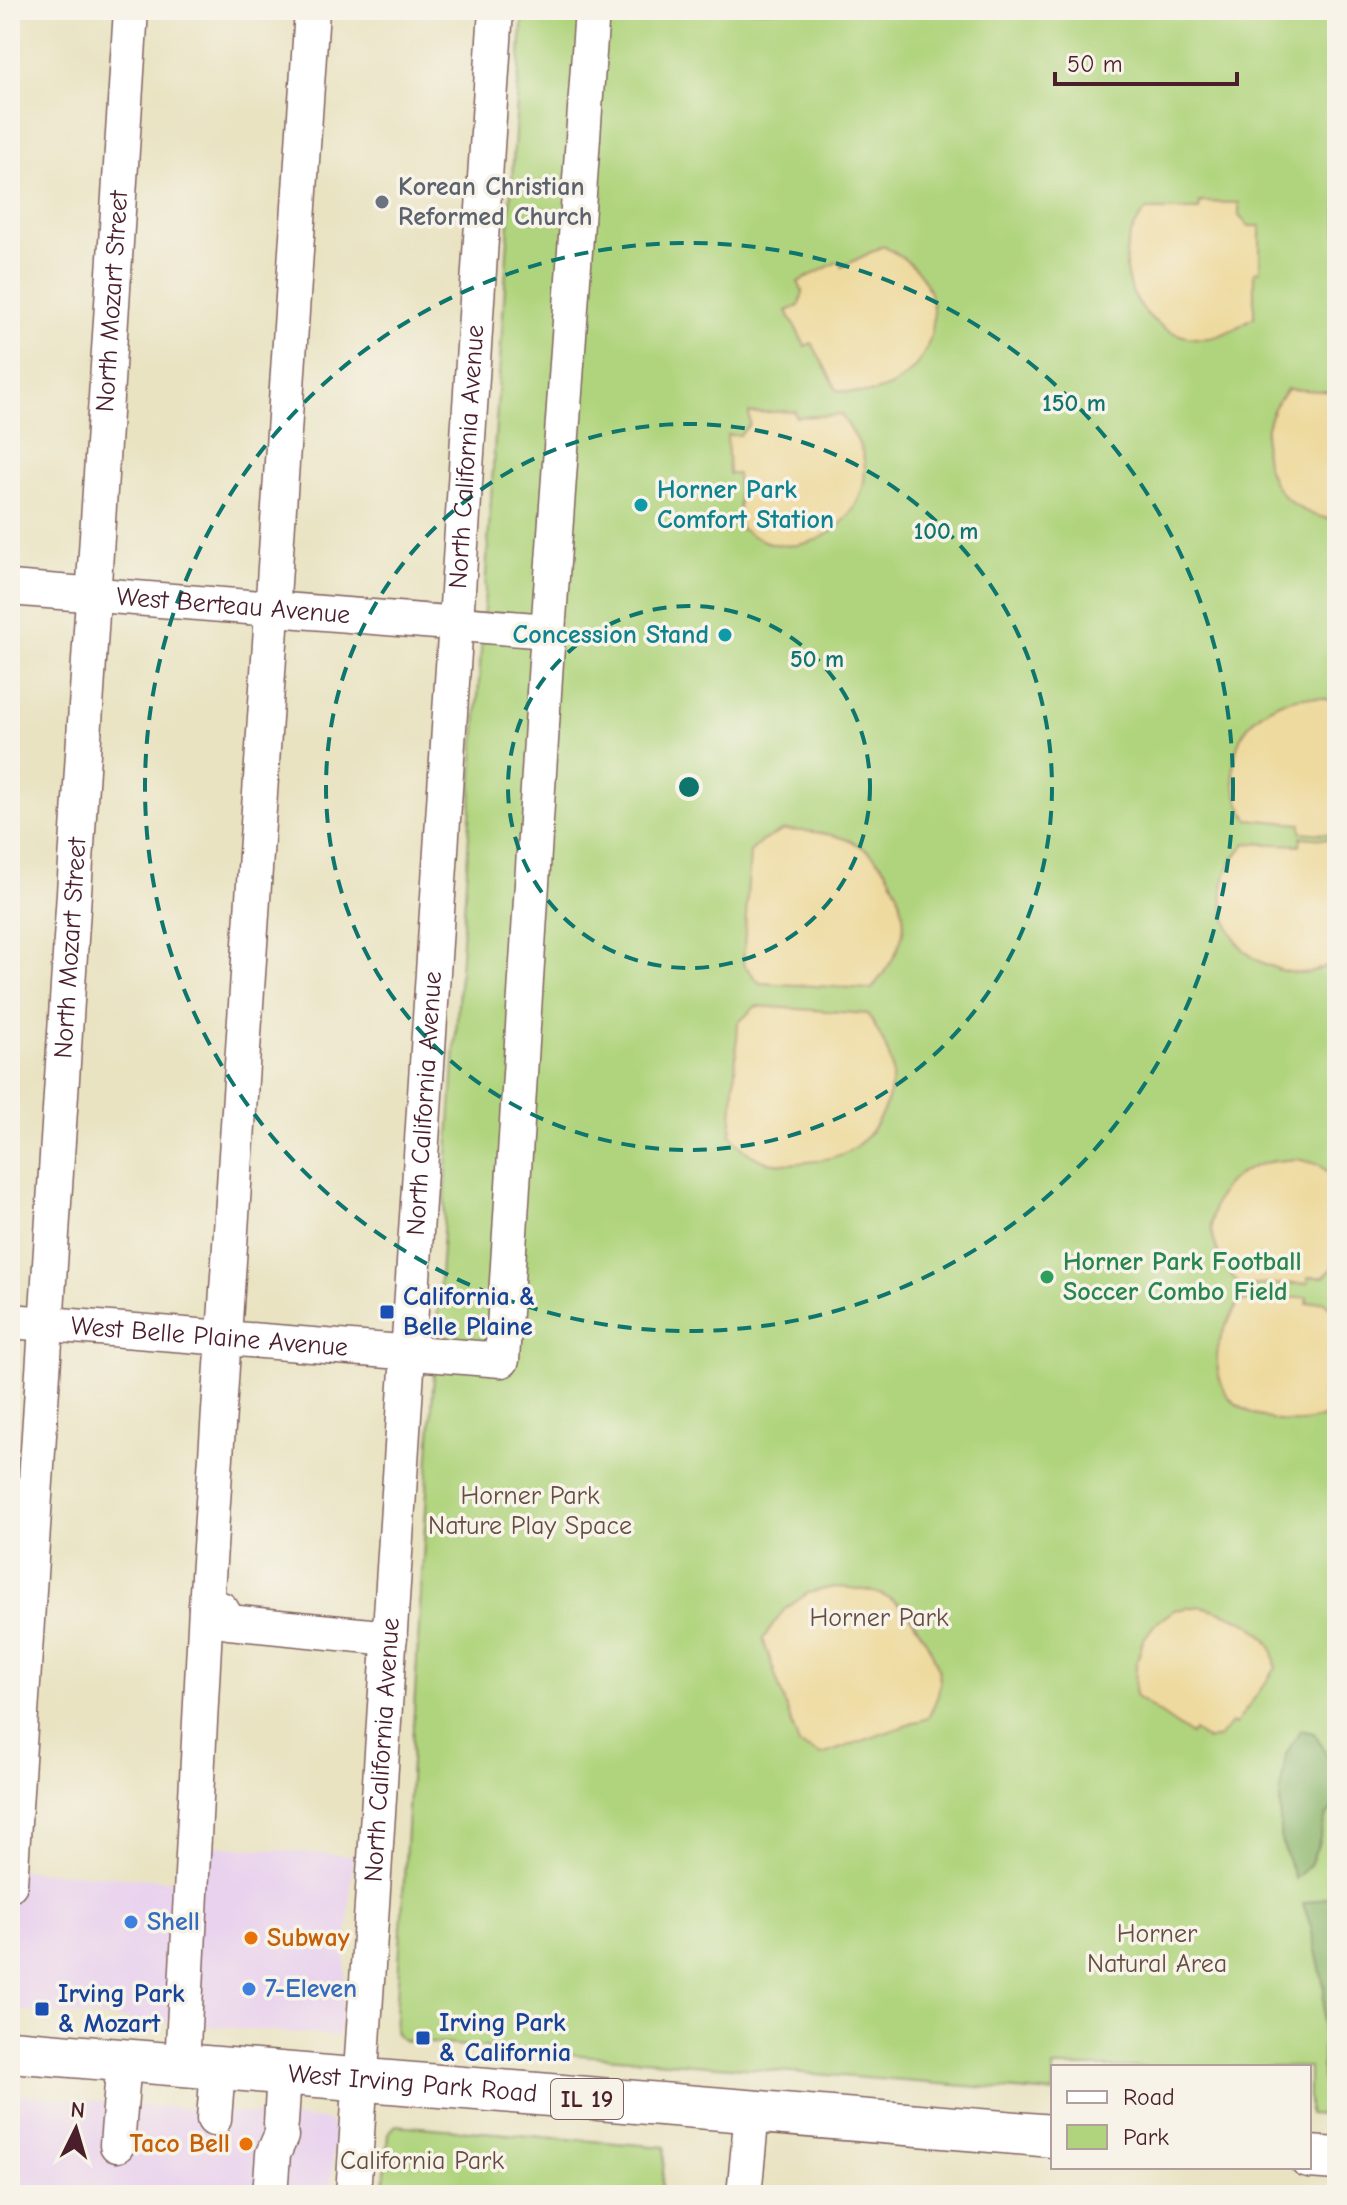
<svg xmlns="http://www.w3.org/2000/svg" width="1347" height="2205" font-family="'Comic Neue',sans-serif">
<style>
.built{fill:#e9d2ee}
.green{fill:#b0d47d;stroke:#7d7a54;stroke-width:2}
.forest{fill:#8cb66c;stroke:#6b6a4c;stroke-width:2}
.sand{fill:#eeda9e;stroke:#9c7c64;stroke-width:2}
.lines{fill:none;stroke-linecap:round;stroke-linejoin:round}
.minor-casing{stroke:#826460;stroke-width:37}
.major-casing{stroke:#826460;stroke-width:45}
.minor{stroke:#fff;stroke-width:34}
.major{stroke:#fff;stroke-width:42}
.ring{fill:none;stroke:#0f766e;stroke-width:4;stroke-dasharray:14 10}
.worship-dot{fill:#6b7280;stroke:#f7f3e8;stroke-width:3}
.culture-dot{fill:#0f9aa8;stroke:#f7f3e8;stroke-width:3}
.leisure-dot{fill:#2e9e5b;stroke:#f7f3e8;stroke-width:3}
.transit-dot{fill:#1a4fb4;stroke:#f7f3e8;stroke-width:3}
.shop-dot{fill:#3f7fe0;stroke:#f7f3e8;stroke-width:3}
.food-dot{fill:#e8710a;stroke:#f7f3e8;stroke-width:3}
.labels{text-anchor:middle;dominant-baseline:central;stroke-width:7;stroke-linejoin:round;paint-order:stroke}
.shield{fill:#f7f3e8;stroke:#7e5f64;stroke-width:2}
.shield-label{font-size:24px;font-weight:bold;fill:#4a1f2b}
.worship-label{font-size:26px;font-weight:bold;fill:#5b616d;stroke:#f7f3e8;text-anchor:start}
.street-label{font-size:26px;fill:#4a1f2b;stroke:#f7f3e8}
.culture-label{font-size:26px;font-weight:bold;fill:#0d838f;stroke:#f7f3e8;text-anchor:start}
.leisure-label{font-size:26px;font-weight:bold;fill:#27864d;stroke:#f7f3e8;text-anchor:start}
.transit-label{font-size:26px;font-weight:bold;fill:#164399;stroke:#f7f3e8;text-anchor:start}
.park-label{font-size:26px;fill:#644c40;stroke:#f7f3e8}
.shop-label{font-size:26px;font-weight:bold;fill:#366cbe;stroke:#f7f3e8;text-anchor:start}
.food-label{font-size:26px;font-weight:bold;fill:#c56008;stroke:#f7f3e8;text-anchor:start}
.centre{fill:#0f766e;stroke:#f7f3e8;stroke-width:4}
.ring-label{font-size:24px;text-anchor:middle;font-weight:bold;fill:#0f766e;stroke:#f7f3e8;stroke-width:7;stroke-linejoin:round;paint-order:stroke}
</style>
<rect width="100%" height="100%" fill="#f7f3e8"/>
<filter id="ink" filterUnits="userSpaceOnUse"><feTurbulence type="fractalNoise" baseFrequency=".0125" numOctaves="2"/><feDisplacementMap in="SourceGraphic" scale="16" xChannelSelector="R" yChannelSelector="G"/><feConvolveMatrix kernelMatrix="1 2 1 2 8 2 1 2 1" color-interpolation-filters="sRGB"/></filter>
<filter id="wash" filterUnits="userSpaceOnUse"><feTurbulence type="fractalNoise" baseFrequency=".006" numOctaves="4" result="noise"/><feDisplacementMap in="SourceGraphic" scale="32" xChannelSelector="R" yChannelSelector="G"/><feGaussianBlur stdDeviation="1.8" result="paint"/><feColorMatrix in="noise" values="0 0 0 0 0 0 0 0 0 0 0 0 0 0 0 0 0 1.4 0 .05"/><feComposite in="paint" operator="in"/></filter>
<g filter="url(#wash)">
<rect width="100%" height="100%" fill="#e9e3c2"/>
<g class="built">
<polygon points="195,1844 353,1856 341,2028 339,2033 335,2036 10,2010 10,1856 11,1869 191,1882"/>
<polygon points="10,2094 328,2120 335,2128 331,2195 10,2195"/>
</g>
<g class="green">
<polygon points="523,10 1337,10 1337,2116 1309,2114 1309,2067 1053,2067 1053,2093 405,2041 398,2037 395,2031 436,1338"/>
<polygon points="396,2125 665,2147 661,2195 383,2195 388,2133"/>
</g>
<g class="forest">
<polygon points="1300,1730 1314,1733 1337,1773 1337,1786 1332,1810 1326,1816 1318,1845 1310,1865 1295,1879 1280,1837 1280,1793 1286,1755"/>
<polygon points="1328,1897 1337,1906 1337,2043 1329,2078 1322,2083 1324,1987 1311,1927 1303,1904"/>
</g>
<g class="sand">
<path d="M1200 202 1239 203V216L1249 226H1260V271L1254 272V317C1240 325 1225 336 1208 338 1157 343 1115 292 1128 243 1131 231 1138 220 1146 210H1199Z"/>
<path d="M883 246C897 254 913 263 922 277 950 320 924 380 875 392 863 394 849 393 837 390L812 343 805 346 787 311 799 306 803 292 798 282 839 261 842 267Z"/>
<path d="M1287 389 1337 392V520C1267 513 1242 442 1287 389Z"/>
<path d="M795 411 796 417 841 415C850 428 861 443 864 459 872 510 823 554 774 544 761 541 750 535 740 528L737 474H729L727 435H740L750 424 749 413Z"/>
<path d="M1302 697 1323 698 1337 703V835L1301 832V824L1248 819C1222 777 1230 726 1277 704 1284 700 1294 699 1302 697Z"/>
<path d="M784 830C836 831 878 840 898 894 902 906 906 923 902 936 897 957 884 972 872 989L760 983 743 964 750 852 762 841Z"/>
<path d="M1301 837 1337 840V961C1326 966 1314 973 1302 973 1289 974 1277 969 1265 964 1232 950 1215 909 1226 874 1230 863 1238 852 1246 843L1300 845Z"/>
<path d="M756 1006 868 1014C878 1032 890 1050 892 1071 895 1095 875 1133 855 1147 837 1161 780 1169 759 1159 747 1154 739 1145 731 1135L738 1023Z"/>
<path d="M1297 1159 1320 1165 1334 1178 1337 1248 1333 1249 1332 1268 1324 1277H1308V1283L1240 1286C1234 1278 1227 1269 1222 1260 1198 1216 1218 1176 1265 1163 1275 1160 1287 1160 1297 1159Z"/>
<path d="M1307 1297V1303L1323 1301 1332 1309 1335 1328 1337 1329V1407C1314 1434 1249 1422 1228 1396 1220 1386 1216 1366 1217 1354 1219 1335 1230 1318 1239 1302Z"/>
<path d="M834 1587C853 1588 871 1589 889 1598 910 1608 940 1658 940 1682 939 1695 934 1707 928 1718L822 1755 799 1745 763 1639 784 1610 808 1593Z"/>
<path d="M1201 1606C1227 1613 1259 1622 1272 1649 1274 1654 1275 1662 1276 1668L1235 1725 1231 1723 1219 1738 1207 1740 1194 1731 1191 1735 1135 1696 1136 1665 1143 1640 1155 1624 1174 1610Z"/>
</g>
</g>
<g filter="url(#ink)">
<g class="lines">
<defs>
<g id="minor">
<path id="s1" d="M10 588 548 631"/>
<path id="s2" d="M10 1321 502 1360 546 661 592 10"/>
<polyline points="206,1607 221,1609 229,1622 390,1638"/>
<path id="s3" d="M10 1884 131 10"/>
<polyline points="182,2065 206,1607 312,10"/>
<polyline points="214,2119 218,2068"/>
<polyline points="281,2123 284,2074"/>
<polyline points="117,2145 124,2060"/>
<polyline points="270,2195 273,2154 281,2136"/>
<path id="s4" d="M353 2195 496 10"/>
<polyline points="744,2195 752,2112"/>
</g>
<g id="major">
<path id="s5" d="M10 2051 1053 2136"/>
<polyline points="1309,2157 1337,2159"/>
</g>
</defs>
<use href="#minor" class="minor-casing"/>
<use href="#major" class="major-casing"/>
<use href="#minor" class="minor"/>
<use href="#major" class="major"/>
</g>
</g>
<g class="ring">
<circle cx="689" cy="787" r="181"/>
<circle cx="689" cy="787" r="363"/>
<circle cx="689" cy="787" r="544"/>
</g>
<circle class="worship-dot" cx="382" cy="202" r="8"/>
<g class="culture-dot">
<circle cx="641" cy="505" r="8"/>
<circle cx="725" cy="635" r="8"/>
</g>
<circle class="leisure-dot" cx="1047" cy="1277" r="8"/>
<g class="transit-dot">
<rect x="379" y="1304" width="16" height="16" rx="4"/>
<rect x="34" y="2001" width="16" height="16" rx="4"/>
<rect x="415" y="2030" width="16" height="16" rx="4"/>
</g>
<g class="shop-dot">
<circle cx="131" cy="1922" r="8"/>
<circle cx="249" cy="1989" r="8"/>
</g>
<g class="food-dot">
<circle cx="251" cy="1938" r="8"/>
<circle cx="246" cy="2144" r="8"/>
</g>
<g class="labels">
<rect class="shield" x="551" y="2079" width="72" height="40" rx="6"/>
<g class="shield-label">
<text x="587" y="2099">IL 19</text>
</g>
<g class="worship-label">
<text x="398" y="187">Korean Christian<tspan x="398" dy="30">Reformed Church</tspan></text>
</g>
<g class="street-label">
<text stroke="none"><textPath href="#s3" startOffset="1586">North Mozart Street</textPath></text>
<text stroke="none"><textPath href="#s4" startOffset="1742">North California Avenue</textPath></text>
<text stroke="none"><textPath href="#s1" startOffset="224">West Berteau Avenue</textPath></text>
<text stroke="none"><textPath href="#s3" startOffset="938">North Mozart Street</textPath></text>
<text stroke="none"><textPath href="#s4" startOffset="1094">North California Avenue</textPath></text>
<text stroke="none"><textPath href="#s2" startOffset="200">West Belle Plaine Avenue</textPath></text>
<text stroke="none"><textPath href="#s4" startOffset="446">North California Avenue</textPath></text>
<text stroke="none"><textPath href="#s5" startOffset="404">West Irving Park Road</textPath></text>
</g>
<g class="culture-label">
<text x="657" y="490">Horner Park<tspan x="657" dy="30">Comfort Station</tspan></text>
<text x="709" y="635" text-anchor="end">Concession Stand</text>
</g>
<g class="leisure-label">
<text x="1063" y="1262">Horner Park Football<tspan x="1063" dy="30">Soccer Combo Field</tspan></text>
</g>
<g class="transit-label">
<text x="403" y="1297">California &amp;<tspan x="403" dy="30">Belle Plaine</tspan></text>
<text x="58" y="1994">Irving Park<tspan x="58" dy="30">&amp; Mozart</tspan></text>
<text x="439" y="2023">Irving Park<tspan x="439" dy="30">&amp; California</tspan></text>
</g>
<g class="park-label">
<text x="530" y="1496">Horner Park<tspan x="530" dy="30">Nature Play Space</tspan></text>
<text x="879" y="1618">Horner Park</text>
<text x="1157" y="1934">Horner<tspan x="1157" dy="30">Natural Area</tspan></text>
<text x="422" y="2161">California Park</text>
</g>
<g class="shop-label">
<text x="147" y="1922">Shell</text>
<text x="265" y="1989">7-Eleven</text>
</g>
<g class="food-label">
<text x="267" y="1938">Subway</text>
<text x="230" y="2144" text-anchor="end">Taco Bell</text>
</g>
</g>
<circle cx="689" cy="787" r="12" class="centre"/>
<g class="ring-label">
<text x="1074" y="411">150 m</text>
<text x="946" y="539">100 m</text>
<text x="817" y="667">50 m</text>
</g>
<rect width="1347" height="2205" fill="none" stroke="#f7f3e8" stroke-width="40"/>
<rect x="1051" y="2065" width="260" height="104" fill="#f7f3e8" stroke="#b29e9c" stroke-width="2"/>
<rect x="1067" y="2091" width="40" height="12" fill="#ffffff" stroke="#b29e9c" stroke-width="2"/>
<text x="1123" y="2105" font-size="24" fill="#4a1f2b">Road</text>
<rect x="1067" y="2125" width="40" height="24" fill="#b0d47d" stroke="#b29e9c" stroke-width="2"/>
<text x="1123" y="2145" font-size="24" fill="#4a1f2b">Park</text>
<g transform="translate(76 2129) rotate(5)" stroke="#f7f3e8" stroke-width="6" paint-order="stroke">
<path d="M0-6L14 30L0 20L-14 30Z" fill="#4a1f2b"/>
<text y="-12" font-size="22" font-weight="bold" text-anchor="middle" fill="#4a1f2b">N</text>
</g>
<path d="M1055 72v12h182v-12" fill="none" stroke="#4a1f2b" stroke-width="4"/>
<text x="1067" y="72" font-size="24" fill="#4a1f2b" stroke="#f7f3e8" stroke-width="6" paint-order="stroke">50 m</text>
</svg>
